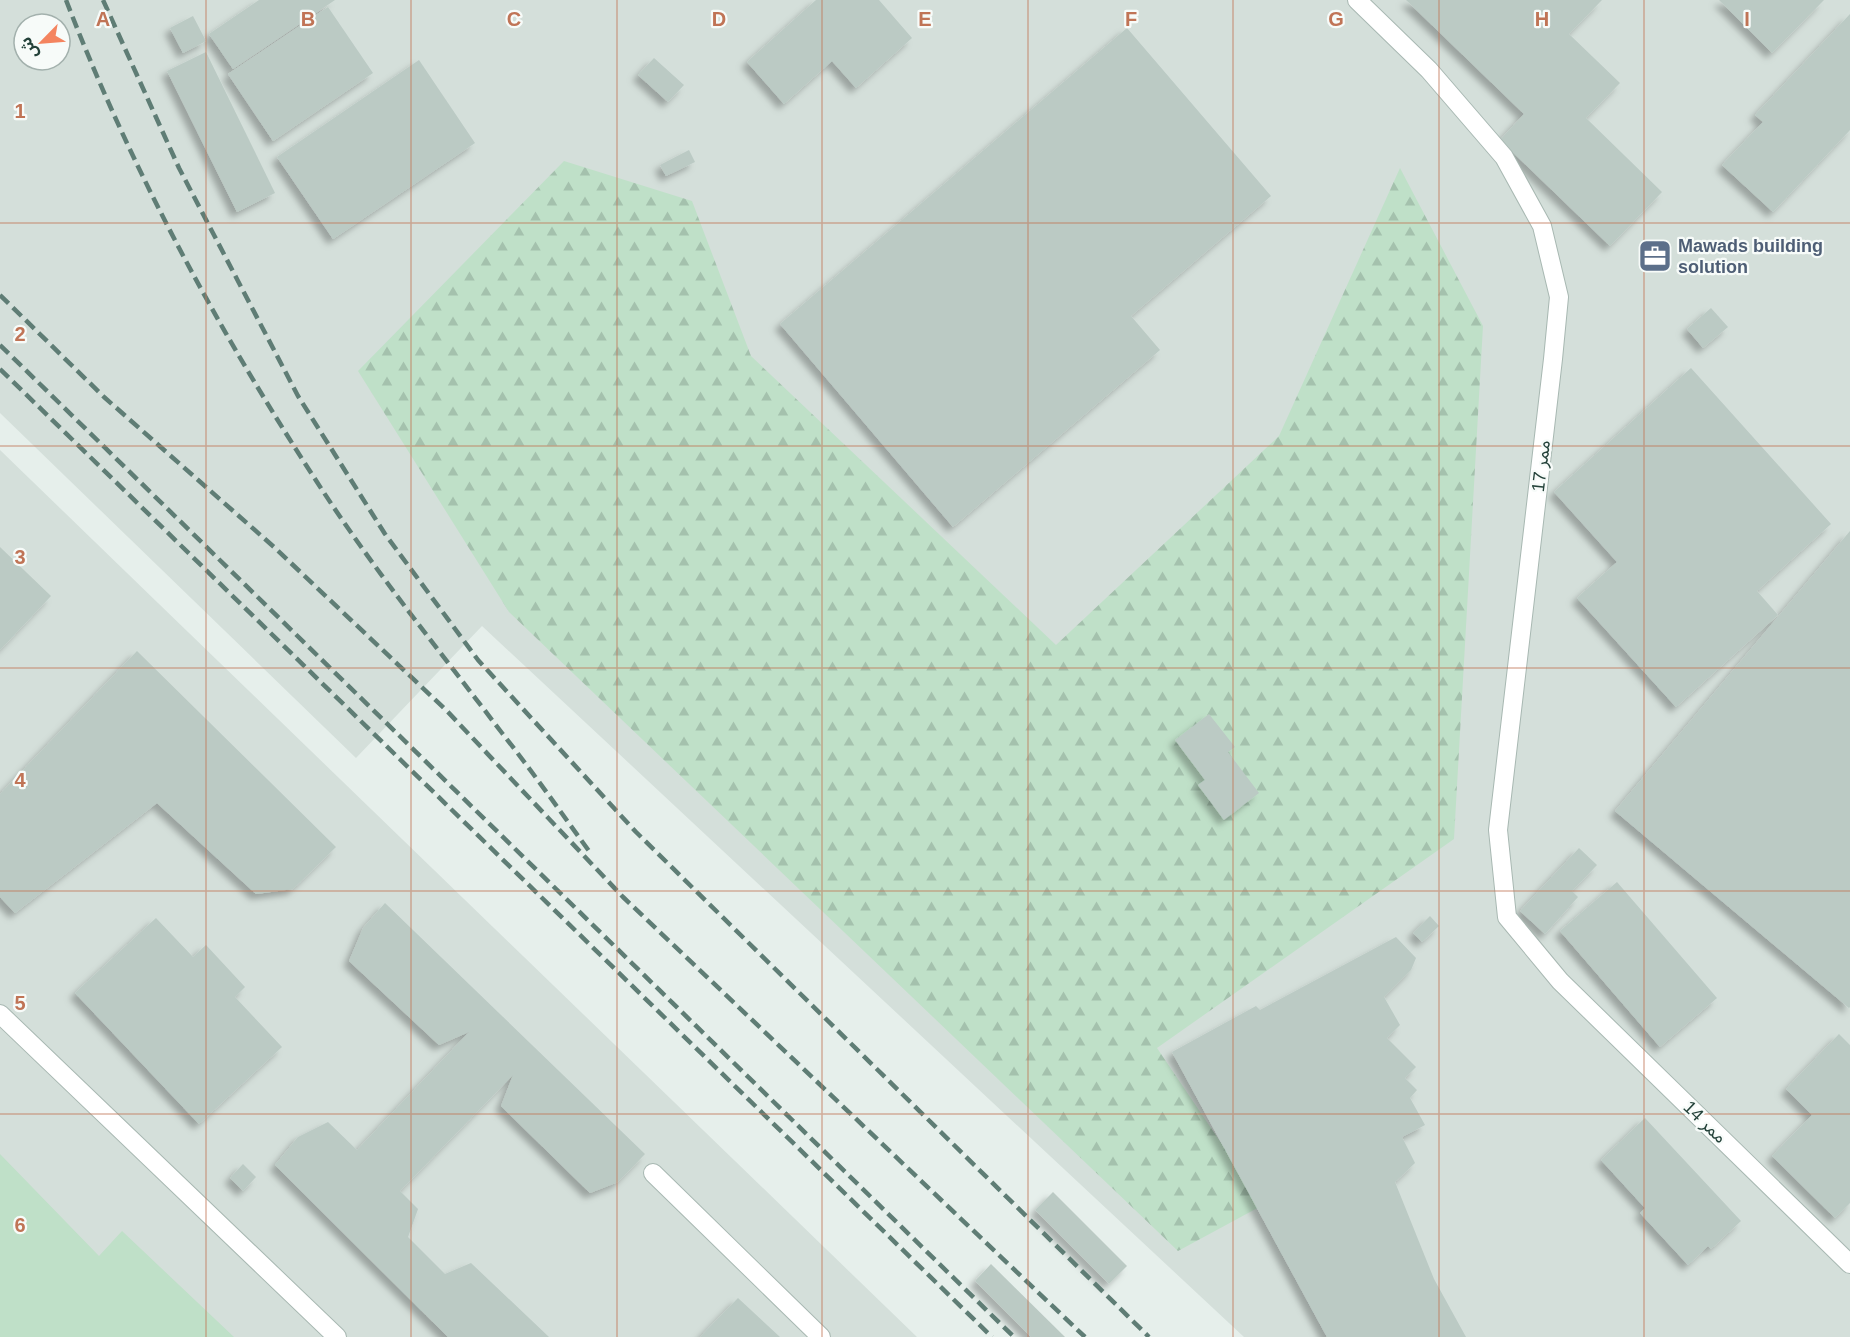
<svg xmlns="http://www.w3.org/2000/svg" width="1850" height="1337" font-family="Arial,'Noto Sans Arabic',sans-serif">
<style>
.built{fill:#d4dfda;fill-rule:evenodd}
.green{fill:#bfe0c8}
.forest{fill:url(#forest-firs)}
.building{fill:#bbcac4;filter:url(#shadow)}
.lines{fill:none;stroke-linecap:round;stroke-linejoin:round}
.minor-casing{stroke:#a8b8b2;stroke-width:20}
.minor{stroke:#fff;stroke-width:18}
.rail{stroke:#5f7d75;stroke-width:4.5;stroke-dasharray:12 6;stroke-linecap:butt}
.grid{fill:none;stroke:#c07456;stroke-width:1.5;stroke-opacity:0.55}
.labels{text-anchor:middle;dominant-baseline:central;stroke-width:4.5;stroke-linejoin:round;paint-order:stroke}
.service-label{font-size:18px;font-weight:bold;fill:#4e5e75;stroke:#f7fbf9;text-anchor:start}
.street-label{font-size:18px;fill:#24423a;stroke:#f7fbf9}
.grid-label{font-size:20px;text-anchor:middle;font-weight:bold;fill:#c07456;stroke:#f7fbf9;stroke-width:4.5;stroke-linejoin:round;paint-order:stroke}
</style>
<defs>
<pattern id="forest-firs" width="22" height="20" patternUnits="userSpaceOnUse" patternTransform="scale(1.5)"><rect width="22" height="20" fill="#bfe0c8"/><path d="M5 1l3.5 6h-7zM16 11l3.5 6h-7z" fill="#a4c1ad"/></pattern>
<filter id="shadow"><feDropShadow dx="-5.5" dy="5.5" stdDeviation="3" flood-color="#0004"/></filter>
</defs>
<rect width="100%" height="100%" fill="#e6efeb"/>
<g class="built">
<path d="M0 0H1850V1337H1244L482 626 356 758 0 413ZM24 24H60V60H24Z"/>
<polygon points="0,450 158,603 917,1337 0,1337"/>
</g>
<polygon class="green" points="0,1154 99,1256 122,1231 234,1337 0,1337"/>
<polygon class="forest" points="564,161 692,201 751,356 1056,645 1279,436 1400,168 1483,326 1454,839 1157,1048 1263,1205 1178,1251 509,612 358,371"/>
<g class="building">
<polygon points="259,0 335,0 233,69 209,34"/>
<polygon points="816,0 879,0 912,38 856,88 832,61 784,104 747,62"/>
<polygon points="1406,0 1602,0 1569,34 1620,83 1586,118 1662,192 1610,246 1500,140 1524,114"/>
<polygon points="1719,0 1824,0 1772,53"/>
<polygon points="328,7 373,73 273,141 228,74"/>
<polygon points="1850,14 1850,130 1773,212 1722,165 1763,122 1755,115"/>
<polygon points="193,16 206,41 183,53 170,28"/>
<polygon points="1127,28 1271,196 1131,316 1160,350 953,527 780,324"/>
<polygon points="206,52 275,193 237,212 167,71"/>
<polygon points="654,58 684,85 668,102 638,75"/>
<polygon points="419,60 475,143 333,239 277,157"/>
<polygon points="689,150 695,162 666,176 660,165"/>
<polygon points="1711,308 1728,327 1703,348 1687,329"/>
<polygon points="1691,368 1831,524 1757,591 1778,615 1676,707 1577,598 1617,562 1554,492"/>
<polygon points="1850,531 1850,1007 1849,1008 1615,811"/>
<polygon points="0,547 51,596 0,650"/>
<polygon points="137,651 336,847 293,889 256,894 157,803 15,913 0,897 0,794"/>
<polygon points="1209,714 1235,747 1228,752 1259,793 1224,820 1198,785 1205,780 1175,740"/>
<polygon points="1579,848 1597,865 1572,891 1578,897 1545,934 1520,911"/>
<polygon points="1617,882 1717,998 1660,1047 1560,931"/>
<polygon points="385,903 645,1154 618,1182 590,1193 501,1106 513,1075 400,1191 418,1209 408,1237 445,1274 471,1263 549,1337 448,1337 275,1165 298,1137 328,1122 357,1150 469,1032 439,1045 349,961 363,928"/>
<polygon points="1430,916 1439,926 1422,942 1413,933"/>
<polygon points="156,918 193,957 206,945 245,987 235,997 282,1047 199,1124 75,993"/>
<polygon points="1396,937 1416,958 1411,970 1384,997 1400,1025 1387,1038 1416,1067 1405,1078 1417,1090 1410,1098 1425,1125 1402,1137 1415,1163 1395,1182 1434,1279 1466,1337 1327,1337 1172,1052 1256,1006 1260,1010"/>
<polygon points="1839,1034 1850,1045 1850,1203 1835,1218 1772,1156 1812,1115 1786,1089"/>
<polygon points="1645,1118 1741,1221 1711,1249 1708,1246 1688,1265 1640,1213 1645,1208 1601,1160"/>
<polygon points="243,1164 256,1177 243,1191 230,1178"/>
<polygon points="1053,1192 1127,1266 1109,1284 1035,1210"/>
<polygon points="991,1264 1065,1337 1031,1337 975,1281"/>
<polygon points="738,1298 780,1337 700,1337"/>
</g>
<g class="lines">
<defs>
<g id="minor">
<polyline points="1357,0 1429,70 1504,157 1542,226 1559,297 1553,359 1498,830 1507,917 1560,981 1850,1264"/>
<polyline points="0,1014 337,1337"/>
<polyline points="653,1173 821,1337"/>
</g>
</defs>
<use href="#minor" class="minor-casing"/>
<use href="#minor" class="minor"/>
<g class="rail">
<path d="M66 0C131 169 218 330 317 482 373 569 439 650 502 733 532 771 560 811 589 851"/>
<polyline points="103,0 179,168 298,396 385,534 478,660 636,832 1149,1337"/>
<polyline points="0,295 104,397 274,547 447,711 623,897 1085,1337"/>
<polyline points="0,345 1014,1337"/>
<polyline points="0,369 992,1337"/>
</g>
</g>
<path class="grid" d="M206 0V1337M411 0V1337M617 0V1337M822 0V1337M1028 0V1337M1233 0V1337M1439 0V1337M1644 0V1337M0 223H1850M0 446H1850M0 668H1850M0 891H1850M0 1114H1850"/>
<defs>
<symbol id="office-square" viewBox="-11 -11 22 22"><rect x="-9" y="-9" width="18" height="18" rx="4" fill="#5c6f8a" stroke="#f7fbf9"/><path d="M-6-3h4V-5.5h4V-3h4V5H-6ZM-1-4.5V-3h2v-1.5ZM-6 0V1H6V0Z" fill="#fff"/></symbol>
</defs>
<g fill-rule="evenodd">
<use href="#office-square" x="1636" y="237" width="38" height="38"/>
</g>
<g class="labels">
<g class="service-label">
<text x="1678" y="246">Mawads building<tspan x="1678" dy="21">solution</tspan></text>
</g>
<g class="street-label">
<text transform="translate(1541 466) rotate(-83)">ممر 17</text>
<text transform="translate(1705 1122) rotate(44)">ممر 14</text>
</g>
</g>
<g class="grid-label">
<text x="103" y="26">A</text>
<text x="308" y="26">B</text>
<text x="514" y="26">C</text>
<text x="719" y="26">D</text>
<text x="925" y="26">E</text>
<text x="1131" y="26">F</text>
<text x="1336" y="26">G</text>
<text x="1542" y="26">H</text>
<text x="1747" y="26">I</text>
<text x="20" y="118">1</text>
<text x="20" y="341">2</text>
<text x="20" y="564">3</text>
<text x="20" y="787">4</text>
<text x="20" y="1010">5</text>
<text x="20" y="1232">6</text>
</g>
<g transform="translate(42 42) rotate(245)"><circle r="28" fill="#f7fbf9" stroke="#a3b1ad" stroke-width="1.5"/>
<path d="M0-4.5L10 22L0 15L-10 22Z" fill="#f4845f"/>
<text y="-9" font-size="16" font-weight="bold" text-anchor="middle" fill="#24423a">ش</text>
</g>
</svg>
